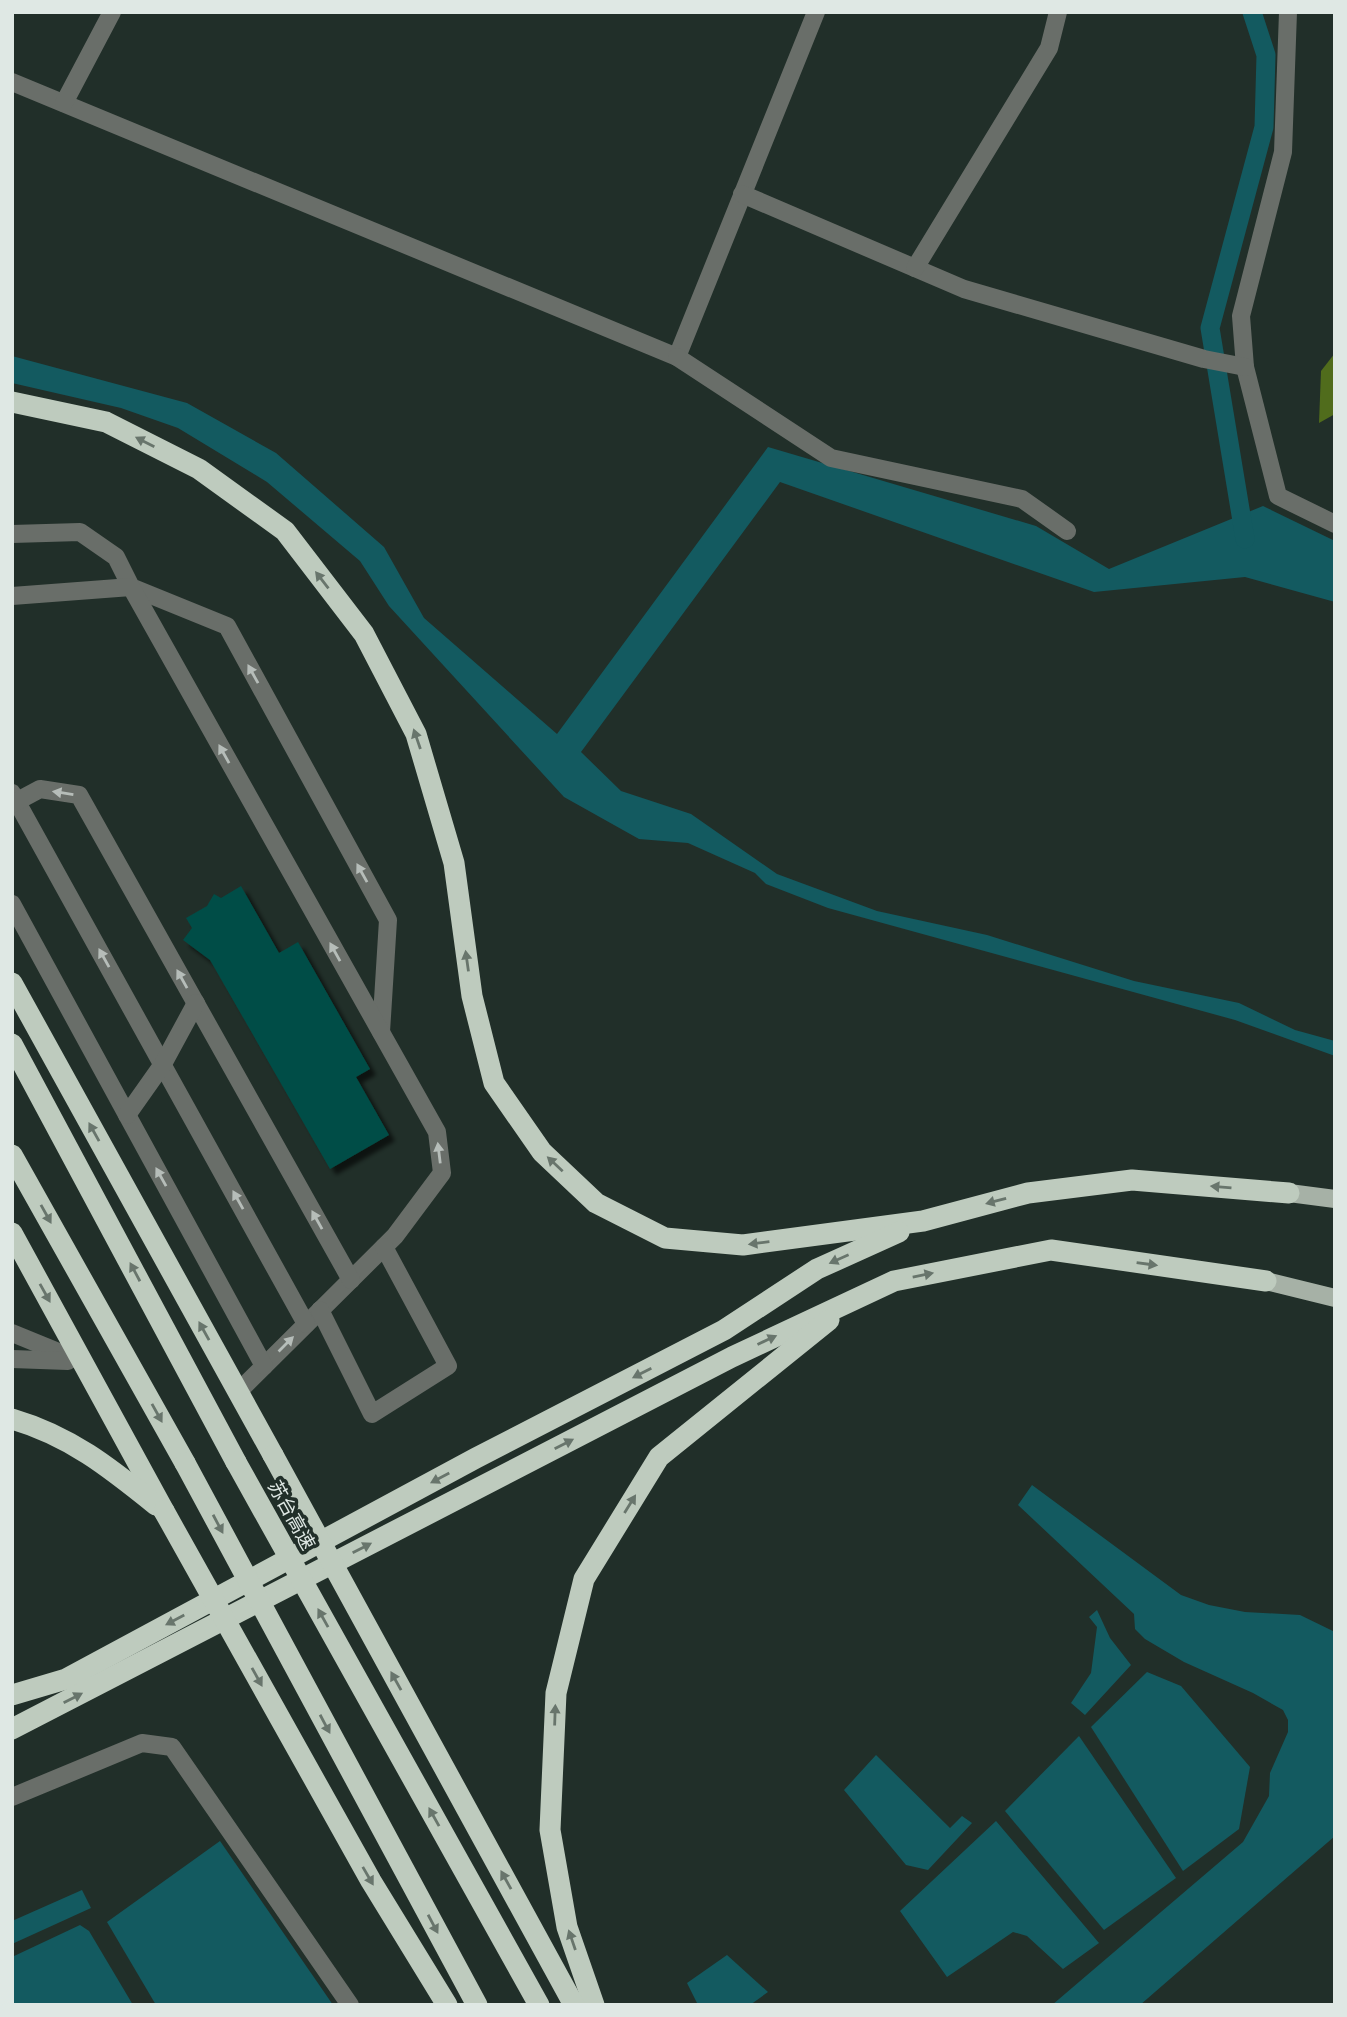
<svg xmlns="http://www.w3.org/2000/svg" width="1347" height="2017" font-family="'Noto Sans','Noto Sans SC',sans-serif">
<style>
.forest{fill:#506c1c}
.water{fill:#135a60}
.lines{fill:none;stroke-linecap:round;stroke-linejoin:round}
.canal{stroke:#135a60;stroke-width:19}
.building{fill:#004d46;filter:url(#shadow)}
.minor{stroke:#696e69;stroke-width:18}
.major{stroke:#a6b1a6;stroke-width:18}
.highway{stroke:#becbbe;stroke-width:21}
.highway-bridge{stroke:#becbbe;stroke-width:21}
.oneway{fill:#68756c}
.oneway2{fill:#b6bdb9}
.labels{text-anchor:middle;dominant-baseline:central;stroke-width:7;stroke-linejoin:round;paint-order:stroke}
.street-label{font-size:19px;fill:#dfe8e4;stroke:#212f29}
</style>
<defs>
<filter id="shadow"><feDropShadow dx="6" dy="6" stdDeviation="2" flood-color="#0009"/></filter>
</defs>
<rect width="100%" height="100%" fill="#212f29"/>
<polygon class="forest" points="1335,353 1335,414 1319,423 1321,371"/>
<g class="water">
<polygon points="12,356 187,403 276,453 384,547 424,618 557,734 768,447 1036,526 1109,569 1263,506 1335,541 1335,602 1245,577 1094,592 780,482 581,752 621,791 691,814 777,874 877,911 987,935 1134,981 1239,1003 1295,1030 1335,1041 1335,1056 1235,1020 828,908 766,884 755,873 688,843 639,839 564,797 389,606 360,561 267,482 178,428 121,408 12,383"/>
<polygon points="1032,1485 1181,1595 1209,1605 1245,1612 1300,1615 1335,1632 1335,1836 1140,2005 1052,2005 1243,1842 1269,1796 1270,1773 1288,1732 1288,1720 1283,1710 1253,1693 1184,1662 1145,1639 1135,1629 1134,1614 1018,1505"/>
<polygon points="1097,1610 1110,1638 1131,1665 1085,1715 1071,1703 1091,1673 1097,1627 1089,1617"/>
<polygon points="1147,1672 1181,1686 1250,1767 1239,1829 1183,1871 1091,1727"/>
<polygon points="1079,1736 1176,1878 1104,1930 1005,1811"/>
<polygon points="876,1755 950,1828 962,1816 972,1823 928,1870 906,1865 844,1790"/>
<polygon points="996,1821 1099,1943 1063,1969 1027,1936 1013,1932 947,1977 900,1911"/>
<polygon points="220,1841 333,2005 156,2005 107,1922"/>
<polygon points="82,1890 91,1908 12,1944 12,1921"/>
<polygon points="80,1925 89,1931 133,2005 12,2005 12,1957"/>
<polygon points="727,1955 768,1992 750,2005 698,2005 687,1983"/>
</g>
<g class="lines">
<polyline class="canal" points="1245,539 1210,328 1264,127 1266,55 1252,12"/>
</g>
<polygon class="building" points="241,886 279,953 298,942 370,1069 356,1077 389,1135 330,1169 210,960 183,940 192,928 186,918 207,906 214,894 221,898"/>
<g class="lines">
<g class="minor">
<polyline points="1288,12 1283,152 1241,316 1245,367 1278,496 1335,524"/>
<polyline points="12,82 677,357 816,12"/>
<polyline points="64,103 112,12"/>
<polyline points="742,194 964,289 1204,359 1245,367"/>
<polyline points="915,268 1049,48 1058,12"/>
<polyline points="677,357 831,458 1022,499 1067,531"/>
<polyline points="12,534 80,532 116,557 131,587 227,626 388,920 381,1032"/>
<polyline points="12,596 131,587 437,1132 442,1173 395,1236 238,1392"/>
<polyline points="12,793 306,1324"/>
<polyline points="12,804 40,789 79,795 351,1280"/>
<polyline points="12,904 264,1366"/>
<polyline points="127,1115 163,1064 196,1003"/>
<polyline points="320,1310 372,1414 448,1366 384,1247"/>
<polyline points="12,1333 83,1362"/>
<polyline points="12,1359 68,1361"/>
<polyline points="12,1797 142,1743 172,1747 350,2005"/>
</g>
<g class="major">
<polyline points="1289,1193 1335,1199"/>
<polyline points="1266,1281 1335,1298"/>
</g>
<g class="highway">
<polyline points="12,402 106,422 199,469 285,531 364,634 416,734 454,863 472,996 494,1083 542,1152 596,1203 665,1238 743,1245 923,1221 1028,1193 1132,1180 1289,1193"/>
<polyline points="12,983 273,1455"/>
<polyline points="12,1044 236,1462"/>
<polyline points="12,1155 185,1463"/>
<polyline points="12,1233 164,1511"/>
<path d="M12 1419C70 1436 109 1467 156 1505"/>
<polyline points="12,1695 66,1679 476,1458 724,1330 817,1269 899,1232"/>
<polyline points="12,1729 732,1357 894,1281 1051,1250 1266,1281"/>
<polyline points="594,2005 567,1927 550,1830 556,1693 584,1579 659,1457 829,1320"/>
</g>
<g class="highway-bridge">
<polyline points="273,1455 574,2005"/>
<polyline points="236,1462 539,2005"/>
<polyline points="185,1463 477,2005"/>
<polyline points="164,1511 371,1881 447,2005"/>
</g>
</g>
<defs><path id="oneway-solid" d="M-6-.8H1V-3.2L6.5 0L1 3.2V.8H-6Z" transform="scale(1.75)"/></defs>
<g class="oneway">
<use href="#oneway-solid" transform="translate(145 442) rotate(-153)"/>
<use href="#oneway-solid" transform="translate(322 580) rotate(-128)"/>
<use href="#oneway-solid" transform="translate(417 739) rotate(-109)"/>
<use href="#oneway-solid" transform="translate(467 961) rotate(-98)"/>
<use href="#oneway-solid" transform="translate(94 1132) rotate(-119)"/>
<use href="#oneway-solid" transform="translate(555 1164) rotate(-137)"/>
<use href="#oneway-solid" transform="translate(1221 1187) rotate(-175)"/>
<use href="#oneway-solid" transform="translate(996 1201) rotate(165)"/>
<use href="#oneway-solid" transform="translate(46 1214) rotate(61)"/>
<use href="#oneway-solid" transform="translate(759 1243) rotate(173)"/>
<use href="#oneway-solid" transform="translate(839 1259) rotate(156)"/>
<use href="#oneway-solid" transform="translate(1147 1264) rotate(8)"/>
<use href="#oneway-solid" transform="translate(135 1272) rotate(-118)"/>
<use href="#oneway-solid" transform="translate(923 1275) rotate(-11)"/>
<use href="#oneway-solid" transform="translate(45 1293) rotate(61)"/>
<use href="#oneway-solid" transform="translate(204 1331) rotate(-119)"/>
<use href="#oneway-solid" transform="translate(767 1340) rotate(-25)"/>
<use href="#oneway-solid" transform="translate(642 1373) rotate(153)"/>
<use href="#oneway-solid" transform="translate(157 1413) rotate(61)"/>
<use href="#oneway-solid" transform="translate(564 1444) rotate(-27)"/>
<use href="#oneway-solid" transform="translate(440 1478) rotate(152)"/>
<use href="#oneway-solid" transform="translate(630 1504) rotate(-58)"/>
<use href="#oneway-solid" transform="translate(218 1524) rotate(62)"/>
<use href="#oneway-solid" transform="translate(362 1548) rotate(-27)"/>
<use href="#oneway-solid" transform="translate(323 1618) rotate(-119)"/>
<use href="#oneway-solid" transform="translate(175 1620) rotate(152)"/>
<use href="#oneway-solid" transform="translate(257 1677) rotate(61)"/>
<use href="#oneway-solid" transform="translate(396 1681) rotate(-119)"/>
<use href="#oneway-solid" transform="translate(73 1698) rotate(-27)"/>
<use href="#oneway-solid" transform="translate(555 1715) rotate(-88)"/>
<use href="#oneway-solid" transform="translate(325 1724) rotate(62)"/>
<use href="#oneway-solid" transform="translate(434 1817) rotate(-119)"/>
<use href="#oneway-solid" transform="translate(368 1876) rotate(60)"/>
<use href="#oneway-solid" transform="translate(506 1880) rotate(-119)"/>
<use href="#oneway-solid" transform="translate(433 1924) rotate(62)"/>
<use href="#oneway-solid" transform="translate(572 1940) rotate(-109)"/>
</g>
<g class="oneway2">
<use href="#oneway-solid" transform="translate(253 674) rotate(-119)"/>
<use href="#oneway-solid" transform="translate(224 754) rotate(-119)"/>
<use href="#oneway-solid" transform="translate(63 793) rotate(-171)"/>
<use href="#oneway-solid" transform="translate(362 873) rotate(-119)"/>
<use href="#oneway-solid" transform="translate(335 952) rotate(-119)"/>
<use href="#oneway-solid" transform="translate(104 958) rotate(-119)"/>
<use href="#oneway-solid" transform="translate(182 979) rotate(-119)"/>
<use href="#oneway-solid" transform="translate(439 1153) rotate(-97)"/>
<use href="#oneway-solid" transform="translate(161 1177) rotate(-119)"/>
<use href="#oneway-solid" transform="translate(238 1200) rotate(-119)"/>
<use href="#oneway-solid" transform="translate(317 1220) rotate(-119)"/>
<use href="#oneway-solid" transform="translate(286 1344) rotate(-45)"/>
</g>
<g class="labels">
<g class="street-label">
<text transform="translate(292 1515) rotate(61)">苏台高速</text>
</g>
</g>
<rect width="1347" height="2017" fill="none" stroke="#dfe8e4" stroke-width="28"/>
</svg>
